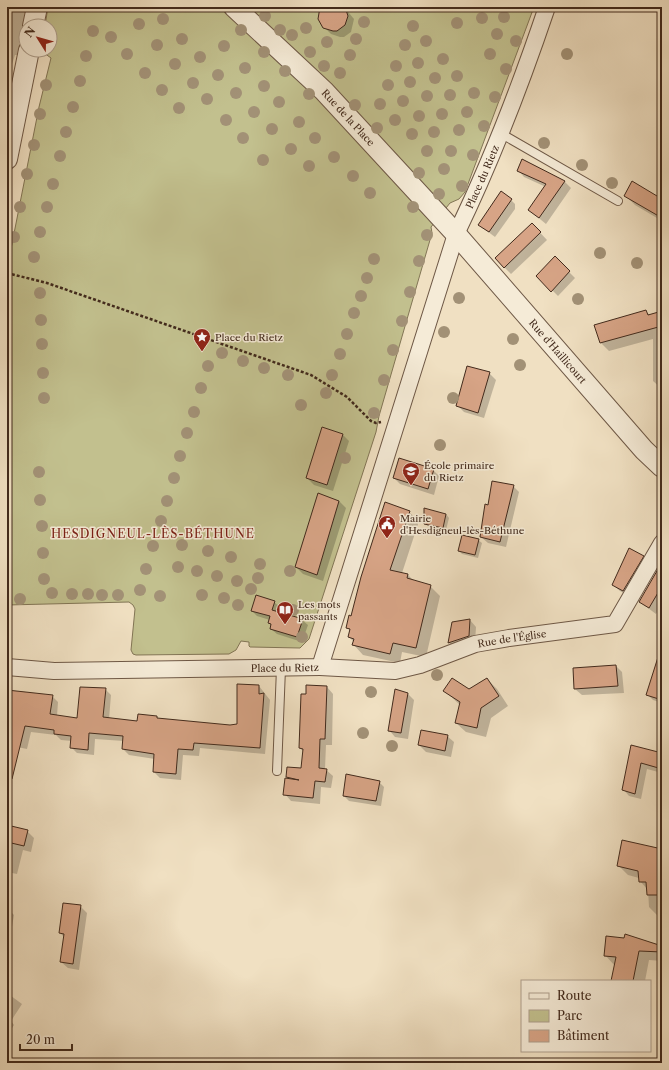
<svg xmlns="http://www.w3.org/2000/svg" width="669" height="1070" font-family="'Libre Caslon Text',serif">
<style>
.green{fill:#c2c08e;stroke:#827555}
.shadow{fill:#0003}
.building{fill:#d7a486;stroke:#422a1c}
.lines{fill:none;stroke-linecap:round;stroke-linejoin:round}
.service-casing{stroke:#6e5846;stroke-width:10}
.minor-casing{stroke:#6e5846;stroke-width:18}
.tertiary-casing{stroke:#6e5846;stroke-width:22}
.path{stroke:#422a1c;stroke-width:2.5;stroke-dasharray:3 2;stroke-linecap:butt}
.service{stroke:#f5ebd7;stroke-width:8}
.minor{stroke:#f5ebd7;stroke-width:16}
.tertiary{stroke:#f5ebd7;stroke-width:20}
.tree{fill:#a29176}
.labels{text-anchor:middle;dominant-baseline:central;stroke-width:3;stroke-linejoin:round;paint-order:stroke}
.street-label{font-size:10px;fill:#422a1c;stroke:#f5ebd7}
.poi-label{font-size:10px;fill:#422a1c;stroke:#f5ebd7;text-anchor:start}
.quarter-label{font-size:12px;letter-spacing:1px;fill:#7a1f14;stroke:#f5ebd7}
</style>
<rect width="100%" height="100%" fill="#f0e0c2"/>
<filter id="stains"><feTurbulence type="fractalNoise" baseFrequency=".005" numOctaves="4"/><feColorMatrix values="0 0 0 0 .2 0 0 0 0 .09 0 0 0 0 .02 0 0 0 .5 -.17"/></filter>
<radialGradient id="worn" r=".72"><stop offset=".6" stop-color="#630" stop-opacity="0"/><stop offset="1" stop-color="#630" stop-opacity=".3"/></radialGradient>
<polygon class="green" points="48,7 534,7 465,192 459,199 450,203 431,227 432,233 379,416 376,432 309,639 300,648 250,647 249,646 249,642 241,641 236,650 229,654 136,655 133,654 131,650 135,609 133,605 129,602 7,605 7,269 39,107 51,58 40,50 50,50 50,26 45,26"/>
<g class="shadow">
<polygon points="7,7 26,7 17,55 15,55 7,79"/>
<polygon points="323,7 344,7 354,19 351,32 344,37 340,37 331,34 324,27"/>
<polygon points="518,170 564,181 571,188 546,224 529,210 546,187 524,177"/>
<polygon points="625,195 662,200 662,221 635,205"/>
<polygon points="509,198 515,204 515,209 495,237 479,225"/>
<polygon points="532,224 547,240 511,274 504,267"/>
<polygon points="555,258 575,278 558,296 538,276"/>
<polygon points="646,312 650,315 662,312 662,389 653,381 653,339 609,351 601,343"/>
<polygon points="489,373 496,380 484,418 464,412 457,405"/>
<polygon points="323,428 343,435 349,441 333,491 314,485 307,478"/>
<polygon points="433,470 439,476 434,495 400,484 394,478"/>
<polygon points="513,486 519,492 506,547 488,543 481,537 488,506"/>
<polygon points="318,495 339,501 346,508 323,581 303,574 296,567"/>
<polygon points="409,512 419,521 402,573 408,575 414,581 430,586 440,596 426,657 402,652 400,663 363,655 354,645 354,642 349,637 351,631 347,627"/>
<polygon points="446,514 449,518 446,530 428,526 425,523"/>
<polygon points="478,540 482,543 478,558 462,554 459,551"/>
<polygon points="643,557 650,563 630,597 620,591 613,585"/>
<polygon points="662,562 662,603 656,614 640,602"/>
<polygon points="274,602 280,607 278,612 302,620 308,625 302,642 277,634 271,629 270,620 257,616 252,611"/>
<polygon points="470,620 476,627 475,643 456,649 449,643 452,623"/>
<polygon points="662,662 662,703 653,700 647,694"/>
<polygon points="616,666 622,672 624,693 582,695 575,689"/>
<polygon points="487,679 497,689 508,706 491,718 486,737 466,732 456,723 460,705 444,690 469,690"/>
<polygon points="259,686 270,700 265,754 200,748 199,756 183,755 181,780 160,778 154,772 155,759 129,755 123,749 124,741 95,739 94,755 77,753 71,747 72,741 61,740 56,735 31,732 27,749 7,745 7,691 52,696 58,702 57,716 78,719 105,689 111,695 109,719 138,722 157,717 159,719 230,726 238,725"/>
<polygon points="327,687 333,694 332,745 326,745 325,769 333,776 331,788 321,787 320,804 291,801 285,794 290,779 287,777 302,769 303,751 300,748 307,695"/>
<polygon points="408,694 414,700 408,739 395,737 389,730"/>
<polygon points="447,736 454,742 451,757 426,752 419,745"/>
<polygon points="632,746 662,754 662,773 647,769 641,799 629,796 623,789"/>
<polygon points="379,782 384,787 381,806 349,801 344,796"/>
<polygon points="7,829 27,831 34,838 31,852 23,850 17,874 7,872"/>
<polygon points="662,850 662,914 661,917 659,917 649,907 648,890 640,881 639,878 628,875 618,865"/>
<polygon points="80,906 87,913 79,970 68,968 61,962 64,937 60,933"/>
<polygon points="7,908 14,915 8,949 7,949"/>
<polygon points="662,947 662,961 649,960 645,981 612,981 615,966 605,955"/>
<polygon points="7,993 22,1004 11,1021 14,1025 7,1036"/>
</g>
<g class="building">
<polygon points="320,7 345,7 348,16 345,25 337,31 333,31 323,28 318,19"/>
<polygon points="522,159 565,181 539,218 528,210 546,184 517,171"/>
<polygon points="632,181 662,199 662,218 624,196"/>
<polygon points="501,191 512,199 489,232 478,225"/>
<polygon points="532,223 541,232 504,268 495,258"/>
<polygon points="555,256 570,271 551,292 536,276"/>
<polygon points="646,310 648,315 662,311 662,326 600,343 594,325"/>
<polygon points="467,366 490,372 478,413 456,406"/>
<polygon points="322,427 343,434 327,485 306,478"/>
<polygon points="399,458 434,469 428,489 393,478"/>
<polygon points="492,481 514,485 500,542 480,537 485,504 488,505"/>
<polygon points="318,493 339,501 317,575 295,567"/>
<polygon points="385,502 410,511 390,570 408,574 407,578 431,585 416,648 393,643 390,654 352,645 354,639 348,637 350,629 346,628 349,615 351,616 361,577"/>
<polygon points="424,508 446,514 443,528 424,524"/>
<polygon points="462,535 479,539 475,555 458,551"/>
<polygon points="629,548 644,556 623,591 612,585"/>
<polygon points="661,564 662,586 649,608 639,602"/>
<polygon points="256,595 275,601 272,610 303,619 297,637 270,629 271,624 268,623 270,616 251,611"/>
<polygon points="470,619 469,636 448,643 452,622"/>
<polygon points="659,654 662,654 662,700 646,695"/>
<polygon points="616,665 618,686 574,689 573,668"/>
<polygon points="452,678 469,689 487,678 499,696 481,708 477,728 455,723 460,702 443,691"/>
<polygon points="237,684 259,685 259,694 264,693 260,748 194,743 193,750 178,749 176,774 153,772 154,754 122,749 123,736 89,733 88,750 70,748 71,736 54,734 54,730 25,726 12,779 7,779 7,690 53,695 50,714 77,718 80,687 106,688 103,717 137,721 138,714 157,716 157,718 230,725 237,724"/>
<polygon points="306,685 327,686 325,739 320,739 319,768 327,769 325,782 315,781 313,798 283,795 285,778 299,780 286,777 287,767 301,768 303,749 299,748 301,694 306,694"/>
<polygon points="395,689 408,693 401,733 388,731"/>
<polygon points="421,730 448,735 445,751 418,745"/>
<polygon points="631,745 662,753 662,769 641,763 635,794 622,790"/>
<polygon points="346,774 380,781 376,801 343,796"/>
<polygon points="7,825 28,830 24,846 7,842"/>
<polygon points="622,840 662,849 662,895 647,895 646,882 639,882 638,871 617,866"/>
<polygon points="63,903 81,905 73,964 60,962 64,934 59,933"/>
<polygon points="625,934 662,946 662,952 639,951 633,981 611,981 616,957 604,956 606,936 624,938"/>
</g>
<g class="lines">
<defs>
<g id="service">
<polyline points="500,133 618,201"/>
<polyline points="277,771 281,668"/>
</g>
<g id="minor">
<path id="s1" d="M7 667 54 671 320 667 456 234C492 160 521 84 547 7"/>
<path id="s2" d="M320 667 395 671 420 665 475 644 509 638 615 624 662 543"/>
</g>
<g id="tertiary">
<path id="s3" d="M234 7 324 91 456 234 644 450 662 467"/>
<polyline points="33,26 37,7"/>
<polyline points="7,159 29,50"/>
</g>
</defs>
<use href="#service" class="service-casing"/>
<use href="#minor" class="minor-casing"/>
<use href="#tertiary" class="tertiary-casing"/>
<polyline class="path" points="7,273 47,283 311,375 347,397 371,421 376,423 381,422"/>
<use href="#service" class="service"/>
<use href="#minor" class="minor"/>
<use href="#tertiary" class="tertiary"/>
</g>
<g class="tree">
<circle cx="265" cy="16" r="6"/>
<circle cx="504" cy="17" r="6"/>
<circle cx="482" cy="18" r="6"/>
<circle cx="163" cy="19" r="6"/>
<circle cx="364" cy="22" r="6"/>
<circle cx="457" cy="23" r="6"/>
<circle cx="139" cy="24" r="6"/>
<circle cx="413" cy="26" r="6"/>
<circle cx="306" cy="28" r="6"/>
<circle cx="241" cy="30" r="6"/>
<circle cx="280" cy="30" r="6"/>
<circle cx="93" cy="31" r="6"/>
<circle cx="497" cy="34" r="6"/>
<circle cx="292" cy="35" r="6"/>
<circle cx="111" cy="37" r="6"/>
<circle cx="182" cy="39" r="6"/>
<circle cx="356" cy="39" r="6"/>
<circle cx="426" cy="41" r="6"/>
<circle cx="516" cy="41" r="6"/>
<circle cx="327" cy="42" r="6"/>
<circle cx="157" cy="45" r="6"/>
<circle cx="405" cy="45" r="6"/>
<circle cx="224" cy="46" r="6"/>
<circle cx="264" cy="52" r="6"/>
<circle cx="310" cy="52" r="6"/>
<circle cx="127" cy="54" r="6"/>
<circle cx="490" cy="54" r="6"/>
<circle cx="567" cy="54" r="6"/>
<circle cx="350" cy="55" r="6"/>
<circle cx="86" cy="56" r="6"/>
<circle cx="200" cy="57" r="6"/>
<circle cx="443" cy="59" r="6"/>
<circle cx="418" cy="63" r="6"/>
<circle cx="175" cy="64" r="6"/>
<circle cx="324" cy="66" r="6"/>
<circle cx="396" cy="66" r="6"/>
<circle cx="245" cy="68" r="6"/>
<circle cx="506" cy="69" r="6"/>
<circle cx="285" cy="71" r="6"/>
<circle cx="145" cy="73" r="6"/>
<circle cx="340" cy="73" r="6"/>
<circle cx="218" cy="75" r="6"/>
<circle cx="457" cy="76" r="6"/>
<circle cx="435" cy="78" r="6"/>
<circle cx="80" cy="81" r="6"/>
<circle cx="410" cy="82" r="6"/>
<circle cx="193" cy="83" r="6"/>
<circle cx="46" cy="85" r="6"/>
<circle cx="388" cy="85" r="6"/>
<circle cx="264" cy="86" r="6"/>
<circle cx="162" cy="90" r="6"/>
<circle cx="236" cy="93" r="6"/>
<circle cx="474" cy="93" r="6"/>
<circle cx="309" cy="94" r="6"/>
<circle cx="450" cy="95" r="6"/>
<circle cx="427" cy="96" r="6"/>
<circle cx="495" cy="97" r="6"/>
<circle cx="207" cy="99" r="6"/>
<circle cx="403" cy="101" r="6"/>
<circle cx="279" cy="102" r="6"/>
<circle cx="380" cy="104" r="6"/>
<circle cx="355" cy="105" r="6"/>
<circle cx="73" cy="107" r="6"/>
<circle cx="179" cy="108" r="6"/>
<circle cx="254" cy="112" r="6"/>
<circle cx="467" cy="112" r="6"/>
<circle cx="40" cy="114" r="6"/>
<circle cx="442" cy="114" r="6"/>
<circle cx="419" cy="116" r="6"/>
<circle cx="226" cy="120" r="6"/>
<circle cx="395" cy="120" r="6"/>
<circle cx="299" cy="122" r="6"/>
<circle cx="484" cy="126" r="6"/>
<circle cx="377" cy="128" r="6"/>
<circle cx="272" cy="129" r="6"/>
<circle cx="459" cy="130" r="6"/>
<circle cx="66" cy="132" r="6"/>
<circle cx="434" cy="132" r="6"/>
<circle cx="412" cy="134" r="6"/>
<circle cx="243" cy="138" r="6"/>
<circle cx="315" cy="138" r="6"/>
<circle cx="544" cy="143" r="6"/>
<circle cx="34" cy="145" r="6"/>
<circle cx="291" cy="149" r="6"/>
<circle cx="427" cy="151" r="6"/>
<circle cx="451" cy="151" r="6"/>
<circle cx="473" cy="155" r="6"/>
<circle cx="60" cy="156" r="6"/>
<circle cx="334" cy="157" r="6"/>
<circle cx="263" cy="160" r="6"/>
<circle cx="582" cy="165" r="6"/>
<circle cx="309" cy="166" r="6"/>
<circle cx="444" cy="169" r="6"/>
<circle cx="419" cy="173" r="6"/>
<circle cx="27" cy="174" r="6"/>
<circle cx="353" cy="176" r="6"/>
<circle cx="612" cy="183" r="6"/>
<circle cx="53" cy="184" r="6"/>
<circle cx="462" cy="186" r="6"/>
<circle cx="370" cy="193" r="6"/>
<circle cx="439" cy="194" r="6"/>
<circle cx="20" cy="207" r="6"/>
<circle cx="47" cy="207" r="6"/>
<circle cx="413" cy="207" r="6"/>
<circle cx="40" cy="232" r="6"/>
<circle cx="427" cy="235" r="6"/>
<circle cx="14" cy="237" r="6"/>
<circle cx="600" cy="253" r="6"/>
<circle cx="34" cy="257" r="6"/>
<circle cx="374" cy="259" r="6"/>
<circle cx="419" cy="261" r="6"/>
<circle cx="637" cy="263" r="6"/>
<circle cx="367" cy="278" r="6"/>
<circle cx="410" cy="292" r="6"/>
<circle cx="40" cy="293" r="6"/>
<circle cx="361" cy="296" r="6"/>
<circle cx="459" cy="298" r="6"/>
<circle cx="578" cy="299" r="6"/>
<circle cx="354" cy="313" r="6"/>
<circle cx="41" cy="320" r="6"/>
<circle cx="402" cy="321" r="6"/>
<circle cx="444" cy="332" r="6"/>
<circle cx="347" cy="334" r="6"/>
<circle cx="513" cy="339" r="6"/>
<circle cx="42" cy="344" r="6"/>
<circle cx="393" cy="350" r="6"/>
<circle cx="222" cy="353" r="6"/>
<circle cx="340" cy="354" r="6"/>
<circle cx="243" cy="361" r="6"/>
<circle cx="520" cy="365" r="6"/>
<circle cx="208" cy="366" r="6"/>
<circle cx="264" cy="368" r="6"/>
<circle cx="43" cy="373" r="6"/>
<circle cx="288" cy="375" r="6"/>
<circle cx="332" cy="375" r="6"/>
<circle cx="384" cy="380" r="6"/>
<circle cx="201" cy="388" r="6"/>
<circle cx="326" cy="393" r="6"/>
<circle cx="44" cy="398" r="6"/>
<circle cx="453" cy="398" r="6"/>
<circle cx="301" cy="405" r="6"/>
<circle cx="194" cy="412" r="6"/>
<circle cx="374" cy="413" r="6"/>
<circle cx="187" cy="433" r="6"/>
<circle cx="440" cy="445" r="6"/>
<circle cx="180" cy="456" r="6"/>
<circle cx="345" cy="458" r="6"/>
<circle cx="39" cy="472" r="6"/>
<circle cx="174" cy="478" r="6"/>
<circle cx="40" cy="500" r="6"/>
<circle cx="167" cy="501" r="6"/>
<circle cx="161" cy="521" r="6"/>
<circle cx="42" cy="526" r="6"/>
<circle cx="182" cy="545" r="6"/>
<circle cx="153" cy="546" r="6"/>
<circle cx="208" cy="551" r="6"/>
<circle cx="43" cy="553" r="6"/>
<circle cx="231" cy="557" r="6"/>
<circle cx="260" cy="564" r="6"/>
<circle cx="178" cy="567" r="6"/>
<circle cx="146" cy="569" r="6"/>
<circle cx="197" cy="571" r="6"/>
<circle cx="290" cy="571" r="6"/>
<circle cx="217" cy="576" r="6"/>
<circle cx="258" cy="578" r="6"/>
<circle cx="44" cy="579" r="6"/>
<circle cx="237" cy="581" r="6"/>
<circle cx="251" cy="589" r="6"/>
<circle cx="140" cy="590" r="6"/>
<circle cx="52" cy="593" r="6"/>
<circle cx="72" cy="594" r="6"/>
<circle cx="88" cy="594" r="6"/>
<circle cx="102" cy="595" r="6"/>
<circle cx="118" cy="595" r="6"/>
<circle cx="202" cy="595" r="6"/>
<circle cx="160" cy="596" r="6"/>
<circle cx="224" cy="598" r="6"/>
<circle cx="20" cy="599" r="6"/>
<circle cx="238" cy="605" r="6"/>
<circle cx="293" cy="610" r="6"/>
<circle cx="302" cy="637" r="6"/>
<circle cx="437" cy="675" r="6"/>
<circle cx="371" cy="692" r="6"/>
<circle cx="363" cy="733" r="6"/>
<circle cx="392" cy="746" r="6"/>
</g>
<defs>
<symbol id="sight-pin" viewBox="-11 -11 22 30"><path d="M0 17L-7.5 6A9.5 9.5 0 1 1 7.5 6Z" fill="#8f2418" stroke="#f5ebd7"/><path d="M0-6L1.8-2.2L6-1.7L2.9 1.2L3.7 5.4L0 3.3L-3.7 5.4L-2.9 1.2L-6-1.7L-1.8-2.2Z" fill="#fff"/></symbol>
<symbol id="school-pin" viewBox="-11 -11 22 30"><path d="M0 17L-7.5 6A9.5 9.5 0 1 1 7.5 6Z" fill="#8f2418" stroke="#f5ebd7"/><path d="M0-5L7-2L0 1L-7-2ZM-4 1L0 2.5L4 1V4Q0 6-4 4Z" fill="#fff"/></symbol>
<symbol id="civic-pin" viewBox="-11 -11 22 30"><path d="M0 17L-7.5 6A9.5 9.5 0 1 1 7.5 6Z" fill="#8f2418" stroke="#f5ebd7"/><path d="M-.6-6.5H3V-4.5H.6V-3L4-1V1h2V6H-6V1h2V-1L-.6-3ZM-1.2 2.5V6h2.4V2.5Z" fill="#fff"/></symbol>
<symbol id="library-pin" viewBox="-11 -11 22 30"><path d="M0 17L-7.5 6A9.5 9.5 0 1 1 7.5 6Z" fill="#8f2418" stroke="#f5ebd7"/><path d="M-6-4Q-3-5.5-.7-3.5V5Q-3 3-6 4ZM6-4Q3-5.5 .7-3.5V5Q3 3 6 4Z" fill="#fff"/></symbol>
</defs>
<g fill-rule="evenodd">
<use href="#sight-pin" x="192" y="327" width="20" height="27"/>
<use href="#school-pin" x="401" y="461" width="20" height="27"/>
<use href="#civic-pin" x="377" y="514" width="20" height="27"/>
<use href="#library-pin" x="275" y="600" width="20" height="27"/>
</g>
<g class="labels">
<g class="street-label">
<text stroke="none"><textPath href="#s3" startOffset="159">Rue de la Place</textPath></text>
<text stroke="none"><textPath href="#s1" startOffset="830">Place du Rietz</textPath></text>
<text stroke="none"><textPath href="#s3" startOffset="473">Rue d'Haillicourt</textPath></text>
<text stroke="none"><textPath href="#s2" startOffset="197">Rue de l'Église</textPath></text>
<text stroke="none"><textPath href="#s1" startOffset="278">Place du Rietz</textPath></text>
</g>
<g class="poi-label">
<text x="215" y="337">Place du Rietz</text>
<text x="424" y="465">École primaire<tspan x="424" dy="12">du Rietz</tspan></text>
<text x="400" y="518">Mairie<tspan x="400" dy="12">d'Hesdigneul-lès-Béthune</tspan></text>
<text x="298" y="604">Les mots<tspan x="298" dy="12">passants</tspan></text>
</g>
<g class="quarter-label">
<text x="153" y="533">HESDIGNEUL-LÈS-BÉTHUNE</text>
</g>
</g>
<rect width="669" height="1070" fill="none" stroke="#f0e0c2" stroke-width="24"/>
<rect x="8" y="8" width="653" height="1054" fill="none" stroke="#422a1c" stroke-width="2"/>
<rect x="12" y="12" width="645" height="1046" fill="none" stroke="#422a1c"/>
<rect x="521" y="980" width="130" height="72" fill="#f5ebd7" stroke="#ad9e8c"/>
<rect x="529" y="993" width="20" height="6" fill="#f5ebd7" stroke="#ad9e8c"/>
<text x="557" y="1000" font-size="12" fill="#422a1c">Route</text>
<rect x="529" y="1010" width="20" height="12" fill="#c2c08e" stroke="#ad9e8c"/>
<text x="557" y="1020" font-size="12" fill="#422a1c">Parc</text>
<rect x="529" y="1030" width="20" height="12" fill="#d7a486" stroke="#ad9e8c"/>
<text x="557" y="1040" font-size="12" fill="#422a1c">Bâtiment</text>
<g transform="translate(38 38) rotate(307)"><circle r="19" fill="#f5ebd7" stroke="#ad9e8c"/>
<path d="M0-3L7 15L0 10L-7 15Z" fill="#8f2418"/>
<text y="-6" font-size="11" font-weight="bold" text-anchor="middle" fill="#422a1c">N</text>
</g>
<path d="M20 1044v6h52v-6" fill="none" stroke="#422a1c" stroke-width="2"/>
<text x="26" y="1044" font-size="12" fill="#422a1c" stroke="#f5ebd7" stroke-width="3" paint-order="stroke">20 m</text>
<rect width="100%" height="100%" filter="url(#stains)"/>
<rect width="100%" height="100%" fill="url(#worn)"/>
</svg>
